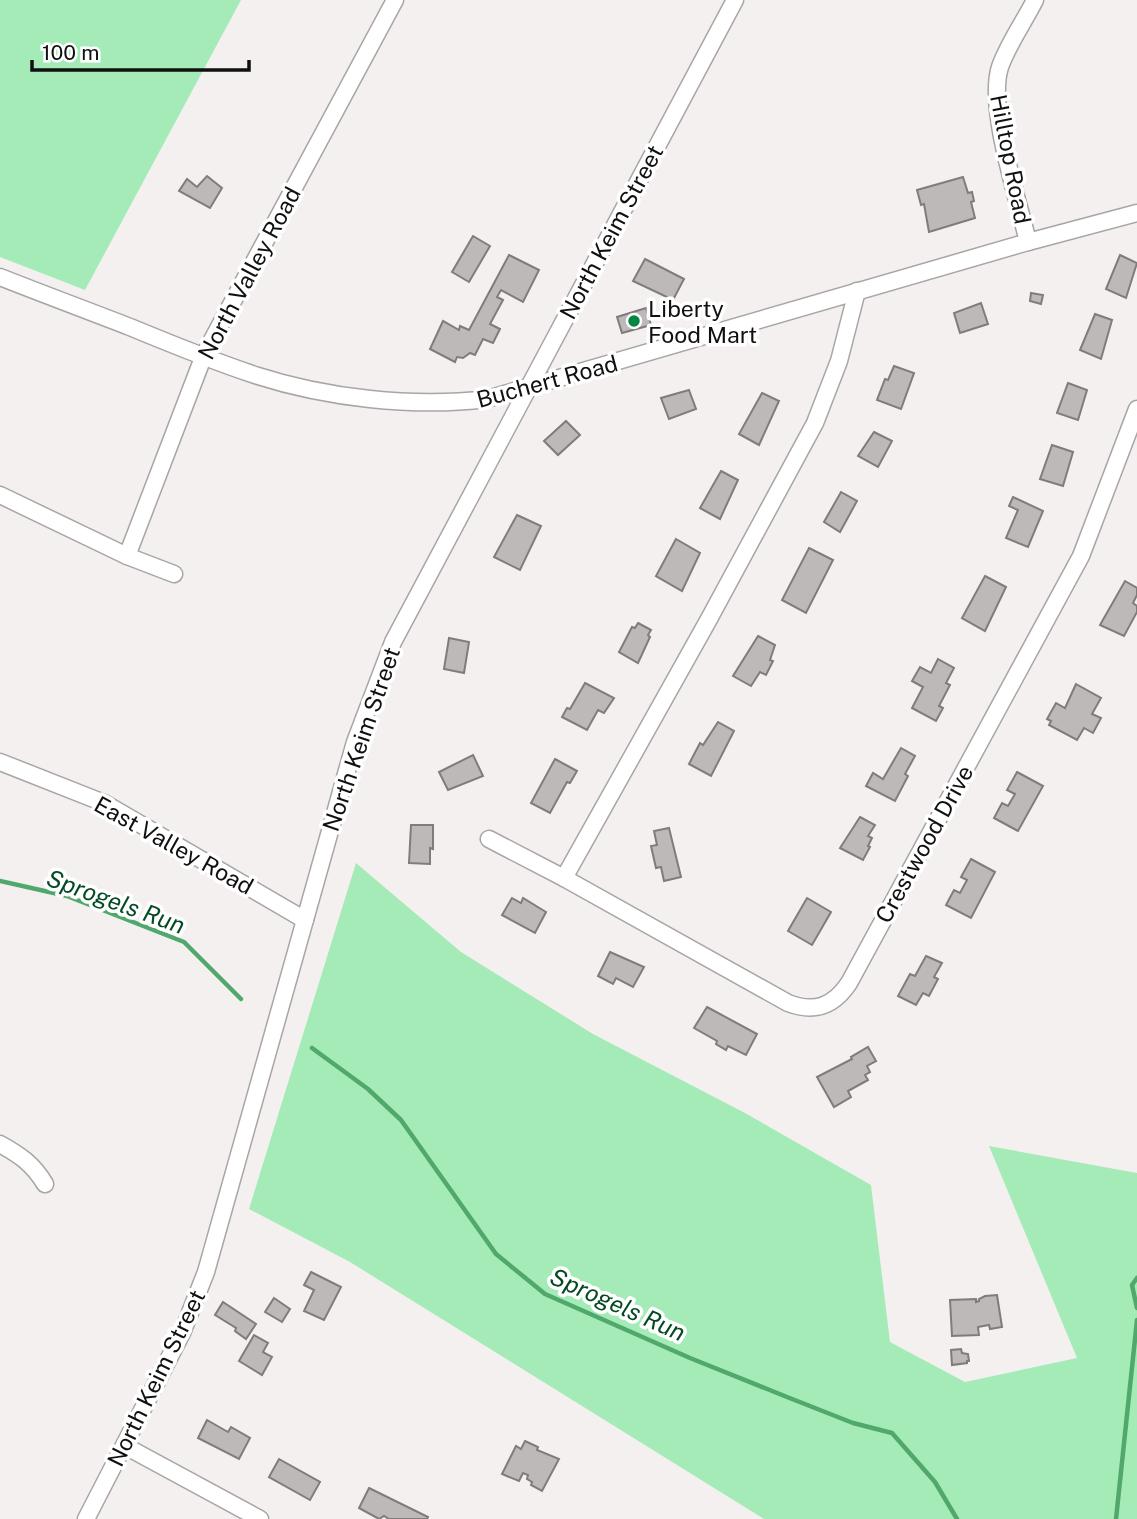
<svg xmlns="http://www.w3.org/2000/svg" width="1137" height="1519" font-family="'Public Sans',sans-serif">
<style>
.green{fill:#a5ebb7}
.lines{fill:none;stroke-linecap:round;stroke-linejoin:round}
.stream{stroke:#50a86c;stroke-width:4.5}
.building{fill:#bdb9b9;stroke:#807c7c;stroke-width:2}
.minor-casing{stroke:#a9a5a5;stroke-width:19}
.minor{stroke:#fff;stroke-width:16}
.poi-dot{fill:#028844;stroke:#fff;stroke-width:2.5}
.labels{text-anchor:middle;dominant-baseline:central;stroke-width:7;stroke-linejoin:round;paint-order:stroke}
.street-label{font-size:23px;fill:#111010;stroke:#fff}
.poi-label{font-size:23px;fill:#111010;stroke:#fff;text-anchor:start}
.water-label{font-size:24px;font-style:italic;fill:#044b24;stroke:#fff}
</style>
<rect width="100%" height="100%" fill="#f5f0f0"/>
<g class="green">
<polygon points="0,0 241,0 85,290 0,257"/>
<polygon points="356,863 461,952 593,1034 745,1113 871,1185 890,1342 965,1382 1077,1358 989,1146 1137,1173 1137,1519 764,1519 350,1262 249,1209"/>
</g>
<g class="lines">
<g class="stream">
<polyline points="0,881 67,896 184,942 241,999"/>
<polyline points="312,1048 368,1089 401,1120 496,1254 545,1294 690,1358 787,1397 853,1423 892,1433 935,1482 957,1519"/>
<polyline points="1137,1278 1132,1285 1137,1308"/>
<polyline points="1116,1519 1137,1320"/>
</g>
</g>
<g class="building">
<polygon points="207,176 222,188 210,208 179,191 187,179 197,187"/>
<polygon points="963,177 968,193 972,192 974,201 971,202 975,218 929,232 924,204 921,205 917,190"/>
<polygon points="473,236 490,246 469,282 452,272"/>
<polygon points="509,255 539,270 523,302 501,290 497,297 503,300 490,324 500,329 493,343 483,339 475,355 470,353 463,358 457,357 455,362 430,349 443,321 459,330 460,326 469,330"/>
<polygon points="1120,255 1137,263 1126,298 1106,289"/>
<polygon points="645,259 684,279 673,300 633,281"/>
<polygon points="1031,293 1043,295 1041,304 1030,301"/>
<polygon points="981,303 988,324 960,333 954,313"/>
<polygon points="646,308 651,325 622,333 617,317"/>
<polygon points="1095,314 1112,320 1101,359 1080,350"/>
<polygon points="894,366 914,373 901,409 877,400 885,379 888,380"/>
<polygon points="1068,383 1087,390 1078,420 1057,413"/>
<polygon points="689,390 696,409 669,419 661,398"/>
<polygon points="762,393 779,401 759,445 739,434"/>
<polygon points="566,421 580,435 558,455 544,441"/>
<polygon points="874,432 892,441 878,467 858,456"/>
<polygon points="1052,445 1073,452 1063,486 1040,479"/>
<polygon points="721,471 738,480 720,519 700,508"/>
<polygon points="841,492 857,501 840,532 824,522"/>
<polygon points="1013,497 1043,511 1028,547 1006,538 1018,510 1009,506"/>
<polygon points="517,515 541,526 520,570 494,557"/>
<polygon points="676,539 700,553 682,591 656,576"/>
<polygon points="809,548 833,560 806,613 782,600"/>
<polygon points="985,576 1006,587 985,631 962,618"/>
<polygon points="1125,581 1137,588 1137,595 1133,603 1137,606 1137,612 1124,636 1100,625"/>
<polygon points="638,623 651,630 648,635 650,637 638,663 619,652 632,627 635,628"/>
<polygon points="758,636 775,645 770,660 773,661 766,675 760,672 751,686 733,676"/>
<polygon points="449,638 469,642 464,673 444,669"/>
<polygon points="938,659 954,668 946,683 950,685 939,706 943,708 936,721 912,708 923,687 912,681 920,667 931,673"/>
<polygon points="585,683 614,698 604,713 598,710 587,730 562,717 567,708 570,709"/>
<polygon points="1076,684 1101,698 1092,714 1101,718 1093,733 1084,728 1077,740 1049,725 1051,721 1047,719 1056,703 1065,708"/>
<polygon points="718,722 734,731 711,776 689,764 700,743 703,745"/>
<polygon points="901,748 915,756 905,774 908,776 895,801 866,786 873,773 883,779"/>
<polygon points="473,755 483,776 448,790 439,772"/>
<polygon points="555,759 577,771 570,783 567,782 550,813 531,803"/>
<polygon points="1017,772 1043,786 1018,831 994,818 1002,803 1008,806 1015,794 1007,790"/>
<polygon points="860,817 875,825 868,836 872,838 868,846 870,847 863,860 840,848"/>
<polygon points="411,825 433,825 433,849 430,848 430,864 409,863"/>
<polygon points="669,828 681,877 664,881 661,867 656,868 651,846 657,845 654,831"/>
<polygon points="971,859 995,872 971,918 946,905 954,890 960,893 967,880 961,877"/>
<polygon points="512,898 521,903 523,898 546,912 535,933 502,915"/>
<polygon points="807,898 831,912 812,945 788,931"/>
<polygon points="610,952 644,967 633,987 616,978 613,984 598,976"/>
<polygon points="926,956 942,963 934,977 938,979 929,996 923,993 916,1005 898,996 910,974 915,976"/>
<polygon points="707,1007 757,1034 746,1055 728,1046 726,1050 716,1044 717,1041 694,1028"/>
<polygon points="868,1047 876,1061 867,1066 870,1072 865,1075 868,1080 848,1091 851,1097 834,1107 817,1077 852,1059 851,1057"/>
<polygon points="311,1272 341,1287 324,1320 304,1311 314,1290 304,1285"/>
<polygon points="997,1295 1002,1327 990,1329 989,1325 978,1327 979,1335 952,1336 950,1300 976,1299 976,1302 979,1301 979,1299 985,1296"/>
<polygon points="274,1298 290,1309 282,1322 265,1312"/>
<polygon points="223,1302 256,1324 246,1339 235,1331 236,1328 215,1315"/>
<polygon points="254,1335 268,1343 263,1352 272,1357 262,1375 239,1361"/>
<polygon points="961,1349 962,1353 968,1354 969,1361 967,1361 967,1363 952,1365 951,1350"/>
<polygon points="207,1420 228,1432 231,1427 250,1438 239,1459 198,1438"/>
<polygon points="525,1441 538,1447 537,1450 559,1459 542,1491 531,1485 532,1482 527,1479 528,1475 523,1473 519,1481 502,1474 516,1446 521,1449"/>
<polygon points="279,1459 320,1482 310,1500 269,1477"/>
<polygon points="369,1488 428,1517 427,1519 389,1519 384,1516 379,1519 359,1508"/>
</g>
<g class="lines">
<defs>
<g id="minor">
<path d="M1028 242C1018 199 987 107 1000 67 1008 44 1024 22 1035 0"/>
<path d="M0 277C43 294 86 310 130 327 171 344 213 361 255 375 326 398 413 408 487 399L1028 242 1137 213"/>
<polyline points="0,495 127,556 174,574"/>
<polyline points="127,556 204,355 395,0"/>
<polyline points="0,762 104,803 305,920"/>
<path d="M489 839 564 878 788 1003C814 1013 833 1007 849 983L1081 556 1137 409"/>
<polyline points="564,878 709,619 815,423 839,361 857,291"/>
<path d="M0 1144C20 1155 33 1164 45 1184"/>
<polyline points="125,1446 260,1519"/>
<polyline points="86,1519 182,1333 206,1272 355,742 393,642 735,0"/>
</g>
</defs>
<use href="#minor" class="minor-casing"/>
<use href="#minor" class="minor"/>
</g>
<circle class="poi-dot" cx="634" cy="321" r="7"/>
<g class="labels">
<g class="street-label">
<text transform="translate(1011 159) rotate(79)">Hilltop Road</text>
<text transform="translate(611 232) rotate(-62)">North Keim Street</text>
<text transform="translate(249 273) rotate(-62)">North Valley Road</text>
<text transform="translate(547 381) rotate(-15)">Buchert Road</text>
<text transform="translate(361 739) rotate(-71)">North Keim Street</text>
<text transform="translate(924 844) rotate(-61)">Crestwood Drive</text>
<text transform="translate(174 845) rotate(29)">East Valley Road</text>
<text transform="translate(156 1378) rotate(-64)">North Keim Street</text>
</g>
<g class="poi-label">
<text x="648" y="308">Liberty<tspan x="648" dy="26">Food Mart</tspan></text>
</g>
<g class="water-label">
<text transform="translate(116 901) rotate(20)">Sprogels Run</text>
<text transform="translate(618 1304) rotate(24)">Sprogels Run</text>
</g>
</g>
<path d="M32 60v10h217v-10" fill="none" stroke="#111010" stroke-width="3.5"/>
<text x="42" y="60" font-size="21" fill="#111010" stroke="#ffffff" stroke-width="5" paint-order="stroke">100 m</text>
</svg>
